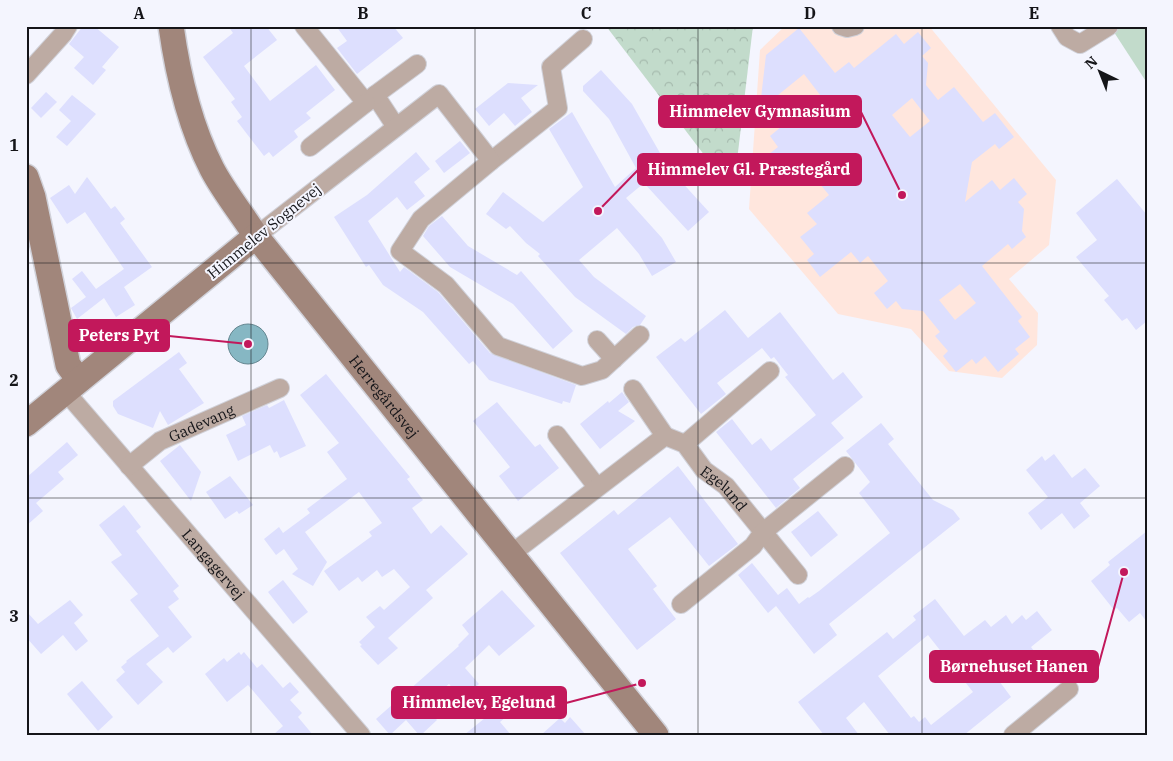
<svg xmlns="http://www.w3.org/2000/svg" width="1173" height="761" font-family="'IBM Plex Serif',serif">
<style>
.education{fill:#ffe6dd}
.green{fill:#c2dbcb}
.forest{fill:url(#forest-crowns)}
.water{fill:#86b7c3;stroke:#648690}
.building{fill:#dddffe;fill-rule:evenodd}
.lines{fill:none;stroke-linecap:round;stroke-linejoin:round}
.street-casing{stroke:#d0d1d9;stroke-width:20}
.secondary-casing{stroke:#d0d1d9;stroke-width:28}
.street{stroke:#bdaba3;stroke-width:18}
.secondary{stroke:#a1867b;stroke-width:25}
.grid{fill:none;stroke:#151519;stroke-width:1;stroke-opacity:0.55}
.labels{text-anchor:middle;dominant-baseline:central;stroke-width:4;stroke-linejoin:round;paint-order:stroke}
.street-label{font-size:15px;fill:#151519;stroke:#f4f5fe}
.leader{fill:none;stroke:#c2185b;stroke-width:2}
.callout-dot{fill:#c2185b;stroke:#f4f5fe;stroke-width:2}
.callout{fill:#c2185b;stroke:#c2185b;stroke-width:2}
.callout-label{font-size:16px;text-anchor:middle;font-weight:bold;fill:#fff}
.neatline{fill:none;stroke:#151519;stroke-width:2}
.grid-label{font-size:16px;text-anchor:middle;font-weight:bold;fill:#151519}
</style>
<defs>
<pattern id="forest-crowns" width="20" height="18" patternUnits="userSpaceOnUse" patternTransform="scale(1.25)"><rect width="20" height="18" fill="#c2dbcb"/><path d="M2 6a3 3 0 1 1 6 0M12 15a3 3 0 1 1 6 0" fill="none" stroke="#a6bbae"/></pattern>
</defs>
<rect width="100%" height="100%" fill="#f4f5fe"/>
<polygon class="education" points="785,26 929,26 1056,180 1049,245 1009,279 1038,313 1037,345 1002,378 949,371 911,329 838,314 749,209 760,50"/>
<polygon class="green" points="1110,26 1147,26 1147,83"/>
<polygon class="forest" points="606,26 753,26 736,169 724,181"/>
<circle class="water" cx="248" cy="344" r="20"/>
<g class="building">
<polygon points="83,26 94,26 119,47 102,67 106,70 93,85 74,68 84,57 69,44"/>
<polygon points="228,26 266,26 277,40 244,66 270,101 316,65 335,90 306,113 311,118 294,131 298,137 273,157 269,152 264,156 237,121 242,117 231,102 235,99 203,57 233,33"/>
<polygon points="336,26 393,26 403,38 357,74 337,48 347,41"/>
<path d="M799 28 835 73 849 62 854 68 896 34 904 44 918 32 931 48 922 56 928 63 926 85 938 100 954 87 983 122 995 113 1014 137 999 149 995 144 972 162 965 202 992 180 1000 190 1014 178 1027 194 1018 202 1024 209 1022 231 1026 237 1012 249 1008 244 982 266 1022 317 1018 321 1030 337 1015 349 1019 354 998 372 985 356 976 364 972 359 956 372 943 356 948 351 935 336 940 332 923 311 902 309 896 301 887 309 874 293 888 281 868 256 860 263 851 252 820 277 807 260 814 254 800 237 817 224 807 213 829 195 810 172 800 180 789 179 782 170 777 174 764 158 778 147 770 136 798 113 802 118 824 100 804 74 767 104 761 98 766 55ZM912 98 930 121 910 137 892 115ZM960 284 976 303 955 320 939 300Z"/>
<polygon points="601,70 632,104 668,167 709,212 688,231 644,183 626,198 662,238 676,262 652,276 639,254 617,228 579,260 594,277 646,316 640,325 633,327 626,334 575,297 538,256 540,254 526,243 510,226 506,229 486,214 503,192 543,222 583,187 549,129 572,112 615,187 636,168 609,119 583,91 583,86"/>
<polygon points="508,83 538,85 521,98 532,112 515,126 504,113 489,126 475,109"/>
<polygon points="46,92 57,102 41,118 31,108"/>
<polygon points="72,95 96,114 67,146 56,137 71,121 59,110"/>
<polygon points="460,141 470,153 444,173 435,161"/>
<polygon points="416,152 430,169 414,182 425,196 407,210 397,197 368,221 380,240 400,272 404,267 438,292 490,353 576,385 570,403 563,401 562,404 489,380 473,361 469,364 423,312 383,285 369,265 366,267 334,217 367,195"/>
<polygon points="87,177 111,209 115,206 125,219 120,223 152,267 124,287 135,305 116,317 104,298 77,319 71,308 86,297 72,279 82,271 96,289 124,269 85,212 67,224 50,198 69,185 75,194"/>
<polygon points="1117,179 1147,215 1147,321 1136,330 1127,318 1122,321 1104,300 1109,296 1076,257 1097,240 1076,213"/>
<polygon points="442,216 468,246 517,275 521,271 573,331 553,349 513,304 450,267 423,236 429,226"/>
<polygon points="725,310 748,338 780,312 833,380 843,372 863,397 831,423 844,438 793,479 800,488 776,508 716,432 732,419 752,445 761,438 771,451 816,415 785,377 788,375 774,357 771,359 762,348 717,383 726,394 701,414 656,357 681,338 685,342"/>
<polygon points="179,352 187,363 179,369 204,403 168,425 160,411 153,428 118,414 113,406 113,401"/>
<polygon points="326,374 410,477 407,479 423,500 412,508 431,534 441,525 468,554 426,590 433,598 388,638 398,648 378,665 360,646 362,645 359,642 375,627 366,617 380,606 384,610 410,587 394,569 382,577 377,570 362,582 358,577 339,591 324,571 372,536 369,532 382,523 359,492 305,532 327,562 313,586 292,574 298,569 284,549 276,555 264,539 279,527 283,533 310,513 307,509 347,479 327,452 339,443 300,395"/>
<polygon points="622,392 629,402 618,411 635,421 600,449 580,424 608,401 609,403"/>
<polygon points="284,400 306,446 280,458 277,451 274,453 270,445 238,461 226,435 246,425 242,416 267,405 269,408"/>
<polygon points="497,402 535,447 540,444 559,468 518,501 499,476 510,467 473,421"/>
<polygon points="881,423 894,439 888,444 933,500 953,510 960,519 829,624 837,635 814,654 776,606 768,613 738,575 752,563 778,595 787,588 799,604 808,597 809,598 819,591 890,533 859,493 870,482 846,451"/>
<polygon points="67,442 78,455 58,472 64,479 36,503 43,511 26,526 26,478"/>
<polygon points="180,445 201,472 191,501 160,461"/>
<polygon points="1054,454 1072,478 1085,468 1100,486 1080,503 1090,516 1074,529 1062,513 1041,530 1028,513 1048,497 1026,470 1042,456 1045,461"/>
<polygon points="678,466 738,544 709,566 670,517 628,549 657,586 653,589 676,619 637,650 560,553 614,510 618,515"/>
<polygon points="230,476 253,505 239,514 237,511 225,519 206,492"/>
<polygon points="124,505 141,527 136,531 179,586 173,591 179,599 168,607 192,637 173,653 168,647 146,664 163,682 138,705 116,680 125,672 121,667 127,662 126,661 159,636 130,600 138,594 111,562 122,555 99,525"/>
<polygon points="818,511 838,535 811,557 791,532"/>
<polygon points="1147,531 1147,622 1140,613 1129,622 1117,608 1114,610 1091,581 1110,565 1108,562"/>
<polygon points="283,580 308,612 293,624 268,592"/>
<polygon points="502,590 535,626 499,656 489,645 465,668 479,684 462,699 449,684 423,705 437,720 421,735 419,735 406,720 390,735 376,719 459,646 458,645 469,634 462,625"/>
<path d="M935 599 964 636 985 620 991 627 1006 615 1012 624 1022 615 1026 620 1037 611 1052 630 1031 647 1040 659 1024 671 1008 650 988 666 1011 697 964 735H890L864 702 846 718 859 735H824L798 702 887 632 893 639 916 620 913 616ZM928 635 973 692 931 725 925 717 919 722 914 716 911 718 878 676Z"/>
<polygon points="70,600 83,615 74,623 88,641 76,651 63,635 41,654 26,637 26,611 38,624"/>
<polygon points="239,652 241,655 244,652 257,668 262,664 283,688 290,682 299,692 290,700 302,713 298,717 313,735 273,735 283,726 248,685 227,702 205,674 224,658 227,662"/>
<polygon points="82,681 113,717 98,731 67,694"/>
<polygon points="506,701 514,710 500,722 511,735 464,735"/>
<polygon points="570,717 586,735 541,735 560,718 565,723"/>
</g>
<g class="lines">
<defs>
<g id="street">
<polyline points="304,26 366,103 375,95 396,127"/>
<polyline points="841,26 847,28 855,26"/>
<polyline points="1060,26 1067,37 1080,44 1109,26"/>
<polyline points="26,75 63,34 68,26"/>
<polyline points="375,95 417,64"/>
<polyline points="310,147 366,103"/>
<polyline points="491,161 558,108 551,67 583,39"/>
<polyline points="256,236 439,94 491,161 421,219 400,251 446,285 498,346 582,376 602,370 640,335"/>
<polyline points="597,340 614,359"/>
<polyline points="633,389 665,436"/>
<path id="s1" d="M65 391 361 735"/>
<polyline points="557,435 597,487"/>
<polyline points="685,444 770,371"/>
<path id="s2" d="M129 466 160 441 280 388"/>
<path id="s3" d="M511 554 665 436 685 444 704 470 726 486 798 575"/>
<polyline points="681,604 753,546 763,532 845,466"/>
<polyline points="1013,735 1069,689"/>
</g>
<g id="secondary">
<path id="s4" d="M171 26C178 76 189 124 212 169 224 192 242 214 256 236L656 735"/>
<polyline points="26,177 33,197 68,365 79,380"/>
<polyline points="26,424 256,236"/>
</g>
</defs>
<use href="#street" class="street-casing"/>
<use href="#secondary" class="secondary-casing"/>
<use href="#street" class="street"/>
<use href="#secondary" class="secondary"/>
</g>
<path class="grid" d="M251 26V735M475 26V735M698 26V735M922 26V735M26 263H1147M26 498H1147"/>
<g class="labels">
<g class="street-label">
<text transform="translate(264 231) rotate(-39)">Himmelev Sognevej</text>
<text stroke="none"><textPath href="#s4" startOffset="435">Herregårdsvej</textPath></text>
<text stroke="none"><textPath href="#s2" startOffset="85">Gadevang</textPath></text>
<text stroke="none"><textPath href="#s3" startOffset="275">Egelund</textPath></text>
<text stroke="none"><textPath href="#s1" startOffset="228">Langagervej</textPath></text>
</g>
</g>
<path class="leader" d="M902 195L861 112M598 211L638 170M248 344L169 336M1124 572L1098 667M642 683L566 703"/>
<g class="callout-dot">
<circle cx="902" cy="195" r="5"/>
<circle cx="598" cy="211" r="5"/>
<circle cx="248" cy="344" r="5"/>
<circle cx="1124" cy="572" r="5"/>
<circle cx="642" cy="683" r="5"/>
</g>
<g class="callout">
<rect x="659" y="96" width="202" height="31" rx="5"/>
<rect x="638" y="154" width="223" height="31" rx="5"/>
<rect x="69" y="320" width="100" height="31" rx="5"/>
<rect x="930" y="651" width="168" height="31" rx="5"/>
<rect x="392" y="687" width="174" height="31" rx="5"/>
</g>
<g class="callout-label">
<text x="760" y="117">Himmelev Gymnasium</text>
<text x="749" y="175">Himmelev Gl. Præstegård</text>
<text x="119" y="341">Peters Pyt</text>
<text x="1014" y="672">Børnehuset Hanen</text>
<text x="479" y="708">Himmelev, Egelund</text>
</g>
<rect width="1173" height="761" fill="none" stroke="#f4f5fe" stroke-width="55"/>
<g transform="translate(1100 72) rotate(317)" stroke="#f4f5fe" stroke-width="4" paint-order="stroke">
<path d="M0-4L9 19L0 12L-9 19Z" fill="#151519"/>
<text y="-8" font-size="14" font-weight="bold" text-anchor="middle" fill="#151519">N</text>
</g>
<rect x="28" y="28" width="1118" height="706" class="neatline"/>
<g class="grid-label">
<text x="139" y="19">A</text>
<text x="363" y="19">B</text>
<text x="586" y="19">C</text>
<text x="810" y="19">D</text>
<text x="1034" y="19">E</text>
<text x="14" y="151">1</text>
<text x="14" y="386">2</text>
<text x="14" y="622">3</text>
</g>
</svg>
